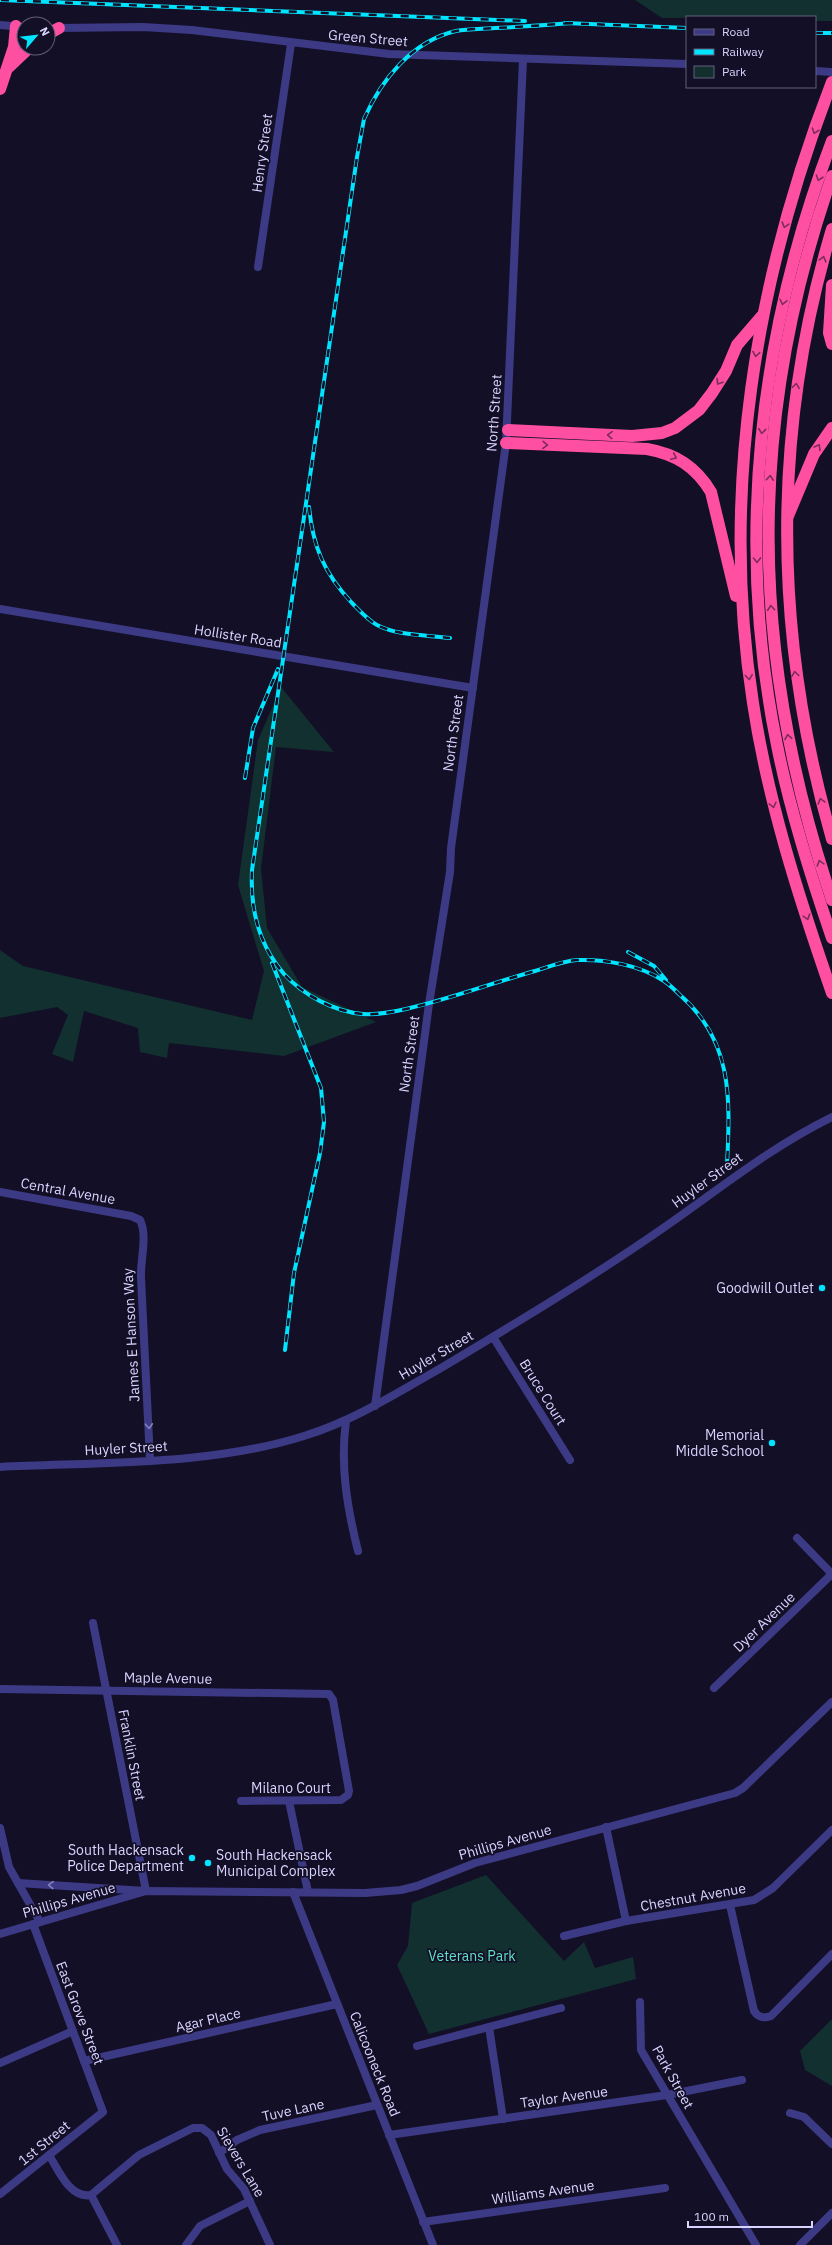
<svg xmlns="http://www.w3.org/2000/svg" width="832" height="2245" font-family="'IBM Plex Sans',sans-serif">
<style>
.green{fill:#12302f}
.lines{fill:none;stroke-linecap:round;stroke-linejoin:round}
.minor{stroke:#3d3a85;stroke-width:8}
.highway{stroke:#ff4fa3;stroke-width:12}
.rail-casing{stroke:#00e5ff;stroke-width:4}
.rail{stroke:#130f26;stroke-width:2.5;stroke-dasharray:8;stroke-linecap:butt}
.oneway{stroke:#7d2c5e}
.oneway2{stroke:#837fbc}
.poi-dot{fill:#00e5ff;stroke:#130f26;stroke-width:1.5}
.labels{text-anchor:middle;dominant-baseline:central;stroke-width:3.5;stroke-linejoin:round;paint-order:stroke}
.street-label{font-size:14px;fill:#d9d4ff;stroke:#130f26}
.poi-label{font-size:14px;fill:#d9d4ff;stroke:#130f26;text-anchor:end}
.park-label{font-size:14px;fill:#5fe0c0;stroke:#130f26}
</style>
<rect width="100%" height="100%" fill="#130f26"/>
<g class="green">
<polygon points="635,0 832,0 832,21 815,21 815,17 662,18"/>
<polygon points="281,687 334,752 276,747 261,869 267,928 302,987 376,1022 284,1056 169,1043 167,1058 140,1052 138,1028 84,1011 73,1062 52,1054 68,1015 57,1007 0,1018 0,950 23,966 252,1020 264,971 238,885 258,740"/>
<polygon points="486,1875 564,1961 584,1942 595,1968 633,1957 636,1979 429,2034 397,1965 408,1946 412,1903"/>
<polygon points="832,2019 832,2086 805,2070 800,2051"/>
</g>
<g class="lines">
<g class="minor">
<polyline points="0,25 24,27"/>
<polyline points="56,28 143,27 192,30 389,54 687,64"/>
<polyline points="815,71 832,72"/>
<polyline points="258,267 291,44"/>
<polyline points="0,609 473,688"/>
<path d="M0 1192 131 1216 140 1220C148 1236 140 1260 141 1278L150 1460"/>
<polyline points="493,1337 570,1460"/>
<polyline points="375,1406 429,1004 450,872 451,848 506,443 523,60"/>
<path d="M346 1421C340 1465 347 1507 358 1551"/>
<path d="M0 1467C99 1462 209 1466 304 1436 353 1421 397 1393 441 1368 518 1322 596 1275 669 1224 723 1186 773 1146 832 1117"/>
<polyline points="797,1538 832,1574"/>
<polyline points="714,1688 832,1574"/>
<polyline points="0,1689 329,1694 333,1700 349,1791 348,1795 341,1800 241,1801"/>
<polyline points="289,1801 308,1892"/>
<polyline points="606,1827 626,1921"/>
<polyline points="0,1828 9,1867 40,1922"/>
<polyline points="18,1883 146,1891 93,1623"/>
<polyline points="293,1892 433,2245"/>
<path d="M730 1905 754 2011C758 2017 763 2019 771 2016L832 1954"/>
<polyline points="0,1934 146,1891 365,1893 401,1890 417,1886 475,1863 735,1793 743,1788 832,1702"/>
<polyline points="564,1936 626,1921 754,1900 773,1888 832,1830"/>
<polyline points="640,2002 641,2050 756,2245"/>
<polyline points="489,2027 503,2119"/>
<polyline points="417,2046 561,2008"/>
<polyline points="84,2061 337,2004"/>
<polyline points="0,2063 73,2031"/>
<polyline points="790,2113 804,2117 832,2144"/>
<polyline points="389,2135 667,2095 742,2080"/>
<polyline points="219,2153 237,2140 260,2130 377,2105"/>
<path d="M49 2155C59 2171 70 2199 91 2195"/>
<polyline points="0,2194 103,2112 33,1924"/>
<polyline points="91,2195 139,2155 193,2128 202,2128 211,2135 227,2169 244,2189 270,2245"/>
<polyline points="91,2195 117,2245"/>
<polyline points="423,2222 665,2188"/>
<polyline points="186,2245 200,2226 250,2201"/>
<polyline points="800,2245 832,2213"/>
</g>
<g class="highway">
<polyline points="48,34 59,28"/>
<polyline points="9,67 29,48"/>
<path d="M832 82C755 280 720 493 753 703 768 802 799 898 832 993"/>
<polyline points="0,89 14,47 16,26"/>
<path d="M832 141C759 333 735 542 777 745 790 811 810 874 832 938"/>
<path d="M832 176C746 422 749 654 832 900"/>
<path d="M832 229C771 433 773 635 832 839"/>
<polyline points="832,285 829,333 832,344"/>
<polyline points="508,430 632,436 662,433 675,428 699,410 712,393 726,371 737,345 762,316"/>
<path d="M506 443 647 449C676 454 696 467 711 492L736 596"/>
<polyline points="788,516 814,454 832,428"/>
</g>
<defs>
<g id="rail">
<polyline points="1,0 525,21"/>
<polyline points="565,23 687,28"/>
<path d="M571 23C546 25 520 27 495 28 482 29 468 29 456 31 412 41 381 80 364 119L357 157 252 870C250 908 258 944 284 974 303 995 335 1012 363 1014 378 1015 393 1012 406 1009 450 999 492 983 535 971 548 967 563 961 577 960 605 959 640 965 664 981 670 985 675 990 680 995 734 1042 730 1101 727 1166"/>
<polyline points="815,33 832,33"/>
<path d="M309 507C313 547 324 573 352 603 359 610 368 620 377 625 398 636 427 635 450 638"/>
<polyline points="245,778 253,728 278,669"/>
<polyline points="628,952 654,966 666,980"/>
<polyline points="272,963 321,1088 324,1122 320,1153 294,1273 285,1350"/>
</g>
</defs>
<use href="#rail" class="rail-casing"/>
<use href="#rail" class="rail"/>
</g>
<defs><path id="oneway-chevron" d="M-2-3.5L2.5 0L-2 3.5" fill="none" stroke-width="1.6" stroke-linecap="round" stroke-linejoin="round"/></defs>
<g class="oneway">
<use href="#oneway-chevron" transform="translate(815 131) rotate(109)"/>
<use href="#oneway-chevron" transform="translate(819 178) rotate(109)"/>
<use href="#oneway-chevron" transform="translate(785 225) rotate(106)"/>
<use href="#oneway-chevron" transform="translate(823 259) rotate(-75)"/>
<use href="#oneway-chevron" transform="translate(783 302) rotate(103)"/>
<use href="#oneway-chevron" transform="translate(756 354) rotate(99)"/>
<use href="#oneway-chevron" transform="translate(719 382) rotate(122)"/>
<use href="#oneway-chevron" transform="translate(796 386) rotate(-82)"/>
<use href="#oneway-chevron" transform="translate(762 431) rotate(96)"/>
<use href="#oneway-chevron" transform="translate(610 435) rotate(-177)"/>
<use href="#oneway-chevron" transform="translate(545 445) rotate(2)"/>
<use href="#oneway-chevron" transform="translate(818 447) rotate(-59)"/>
<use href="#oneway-chevron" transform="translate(674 457) rotate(25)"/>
<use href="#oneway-chevron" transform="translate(770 478) rotate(-86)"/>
<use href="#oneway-chevron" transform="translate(757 560) rotate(89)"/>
<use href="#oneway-chevron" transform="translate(771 608) rotate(-94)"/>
<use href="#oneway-chevron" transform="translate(795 674) rotate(-98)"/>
<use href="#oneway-chevron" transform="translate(749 677) rotate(83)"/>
<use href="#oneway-chevron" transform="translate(788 737) rotate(-101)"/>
<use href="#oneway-chevron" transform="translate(821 801) rotate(-106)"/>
<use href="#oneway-chevron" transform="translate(773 805) rotate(76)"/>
<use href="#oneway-chevron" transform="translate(820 863) rotate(-107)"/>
<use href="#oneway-chevron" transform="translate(807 917) rotate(72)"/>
</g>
<g class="oneway2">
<use href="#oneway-chevron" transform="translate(149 1426) rotate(87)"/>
<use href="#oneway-chevron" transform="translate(51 1885) rotate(-177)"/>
</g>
<g class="poi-dot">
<circle cx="822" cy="1288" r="4"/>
<circle cx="772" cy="1443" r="4"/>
<circle cx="192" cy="1858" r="4"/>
<circle cx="208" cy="1863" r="4"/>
</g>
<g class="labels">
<g class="street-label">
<text transform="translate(368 38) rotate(5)">Green Street</text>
<text transform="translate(262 153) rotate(-82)">Henry Street</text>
<text transform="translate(494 413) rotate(-86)">North Street</text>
<text transform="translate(238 636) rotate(9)">Hollister Road</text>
<text transform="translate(453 733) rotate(-82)">North Street</text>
<text transform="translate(409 1054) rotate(-82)">North Street</text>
<text transform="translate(707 1180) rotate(-36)">Huyler Street</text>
<text transform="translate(68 1191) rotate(10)">Central Avenue</text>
<text transform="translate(131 1335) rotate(-93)">James E Hanson Way</text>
<text transform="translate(436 1355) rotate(-30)">Huyler Street</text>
<text transform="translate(543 1392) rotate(58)">Bruce Court</text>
<text transform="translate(126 1448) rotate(-3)">Huyler Street</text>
<text transform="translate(764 1622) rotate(-44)">Dyer Avenue</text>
<text transform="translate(168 1678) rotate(1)">Maple Avenue</text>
<text transform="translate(132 1755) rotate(79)">Franklin Street</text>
<text x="291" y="1788">Milano Court</text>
<text transform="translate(505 1842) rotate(-16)">Phillips Avenue</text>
<text transform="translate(693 1897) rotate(-10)">Chestnut Avenue</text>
<text transform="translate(69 1900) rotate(-16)">Phillips Avenue</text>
<text transform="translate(80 2013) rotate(69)">East Grove Street</text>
<text transform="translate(208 2020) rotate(-13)">Agar Place</text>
<text transform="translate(375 2064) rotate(68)">Calicooneck Road</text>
<text transform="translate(673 2077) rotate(61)">Park Street</text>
<text transform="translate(564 2097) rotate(-8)">Taylor Avenue</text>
<text transform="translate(293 2110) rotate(-12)">Tuve Lane</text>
<text transform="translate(44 2143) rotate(-39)">1st Street</text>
<text transform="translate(241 2162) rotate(59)">Sievers Lane</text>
<text transform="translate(543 2192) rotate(-8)">Williams Avenue</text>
</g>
<g class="poi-label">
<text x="814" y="1288">Goodwill Outlet</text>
<text x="764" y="1435">Memorial<tspan x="764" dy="16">Middle School</tspan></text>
<text x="184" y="1850">South Hackensack<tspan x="184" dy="16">Police Department</tspan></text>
<text x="216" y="1855" text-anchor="start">South Hackensack<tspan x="216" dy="16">Municipal Complex</tspan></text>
</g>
<g class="park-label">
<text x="472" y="1956">Veterans Park</text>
</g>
</g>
<rect x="686" y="16" width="130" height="72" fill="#130f26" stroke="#625e7d"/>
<rect x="694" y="29" width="20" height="6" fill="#3d3a85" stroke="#625e7d"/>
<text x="722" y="36" font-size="12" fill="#d9d4ff">Road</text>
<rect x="694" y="49" width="20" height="6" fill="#00e5ff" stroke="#625e7d"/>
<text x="722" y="56" font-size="12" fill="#d9d4ff">Railway</text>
<rect x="694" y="66" width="20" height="12" fill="#12302f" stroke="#625e7d"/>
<text x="722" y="76" font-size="12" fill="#d9d4ff">Park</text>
<g transform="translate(36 36) rotate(62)"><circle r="19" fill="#130f26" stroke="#625e7d"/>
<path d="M0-3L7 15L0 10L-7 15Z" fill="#00e5ff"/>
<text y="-6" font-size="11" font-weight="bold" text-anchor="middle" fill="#d9d4ff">N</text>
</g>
<path d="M688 2221v6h124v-6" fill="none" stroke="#d9d4ff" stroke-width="2"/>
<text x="694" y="2221" font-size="12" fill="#d9d4ff" stroke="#130f26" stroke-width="3" paint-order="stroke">100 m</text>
</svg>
